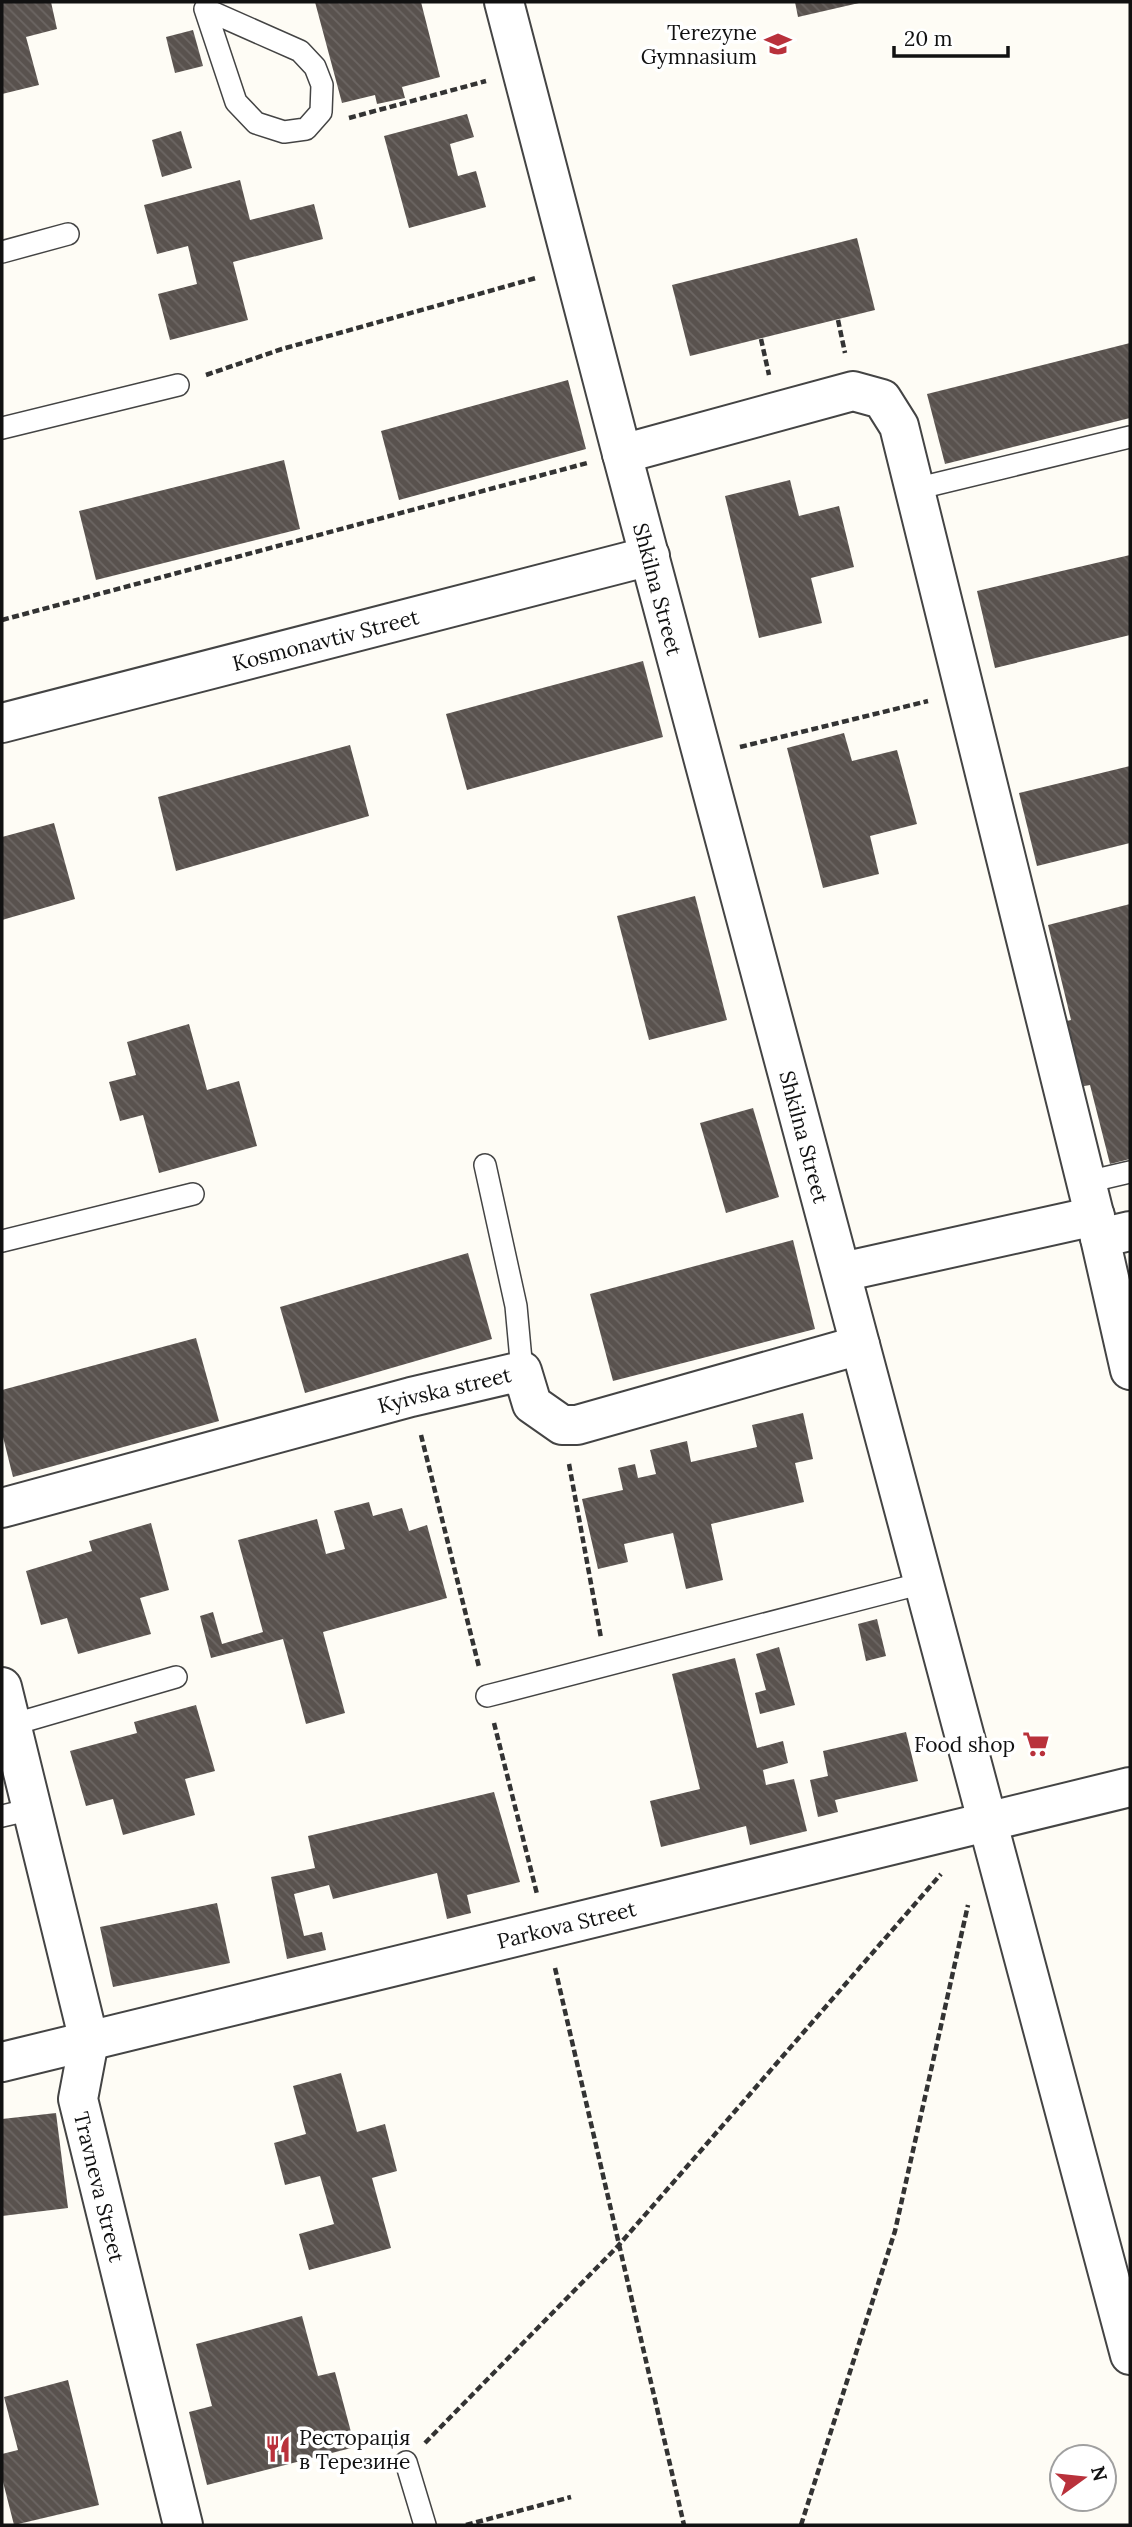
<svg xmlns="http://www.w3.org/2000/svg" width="1132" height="2527" font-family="Lora,serif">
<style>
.building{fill:url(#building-back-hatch)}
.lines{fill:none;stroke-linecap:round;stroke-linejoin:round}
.service-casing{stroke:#444;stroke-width:24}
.minor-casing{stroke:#444;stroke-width:42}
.path{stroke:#333;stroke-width:4.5;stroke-dasharray:7 3.5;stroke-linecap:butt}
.service{stroke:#fff;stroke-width:21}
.minor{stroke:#fff;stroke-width:38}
.labels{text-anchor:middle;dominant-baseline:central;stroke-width:7;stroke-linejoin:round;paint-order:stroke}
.poi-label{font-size:21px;fill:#111;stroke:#fff;text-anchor:end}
.street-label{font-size:21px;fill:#111;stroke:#fff}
</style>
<defs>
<pattern id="building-back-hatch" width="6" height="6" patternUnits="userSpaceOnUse" patternTransform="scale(1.75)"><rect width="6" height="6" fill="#59524e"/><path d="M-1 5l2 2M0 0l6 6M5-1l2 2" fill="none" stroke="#6c6663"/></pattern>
</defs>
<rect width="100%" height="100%" fill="#fefcf5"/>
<g class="building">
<polygon points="2,2 51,2 57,29 26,37 39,85 2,94"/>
<polygon points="315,2 421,2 440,77 402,87 405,98 377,104 375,95 342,103"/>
<polygon points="795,2 859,2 859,3 798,17"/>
<polygon points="193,30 203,66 175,73 166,37"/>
<polygon points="467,114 474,137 450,144 458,176 476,171 486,207 409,228 384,136"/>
<polygon points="181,131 192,168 162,177 152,140"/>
<polygon points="240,180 250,220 314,204 323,239 233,262 248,320 170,340 158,294 197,284 188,246 157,254 144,205"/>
<polygon points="857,238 875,310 690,356 672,285"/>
<polygon points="1130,343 1130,418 945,464 927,394"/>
<polygon points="568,380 586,449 399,500 381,431"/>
<polygon points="284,460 300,529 96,580 79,511"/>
<polygon points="790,480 799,516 839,506 854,567 811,578 822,623 759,638 725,496"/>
<polygon points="1130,555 1130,635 995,668 977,591"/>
<polygon points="643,661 663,737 467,790 446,714"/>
<polygon points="844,733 852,761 897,750 917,824 870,836 879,874 823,888 787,748"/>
<polygon points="350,745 369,816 176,871 158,797"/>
<polygon points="1130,766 1130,843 1037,866 1019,793"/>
<polygon points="54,823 75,899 2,920 2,837"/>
<polygon points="695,896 727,1020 649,1040 617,916"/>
<polygon points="1130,904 1130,1159 1110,1164 1090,1085 1074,1088 1058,1023 1071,1020 1048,925"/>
<polygon points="189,1024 207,1090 239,1081 257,1146 159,1173 143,1115 120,1121 109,1082 136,1075 127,1042"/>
<polygon points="753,1108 779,1197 726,1213 700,1123"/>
<polygon points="793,1240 815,1329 613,1381 590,1294"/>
<polygon points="468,1253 492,1339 305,1393 280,1307"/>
<polygon points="196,1338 219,1421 13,1477 2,1433 2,1390"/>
<polygon points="803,1413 813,1459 795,1463 804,1502 711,1524 723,1580 686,1589 673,1533 624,1544 628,1562 598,1569 582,1499 623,1490 618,1468 635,1464 638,1478 656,1474 650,1450 687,1441 691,1462 757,1447 752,1425"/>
<polygon points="369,1502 373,1516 402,1508 409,1531 427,1525 447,1598 323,1632 345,1713 306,1724 283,1639 211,1658 200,1616 213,1612 222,1644 263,1632 238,1540 317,1519 326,1554 345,1549 334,1511"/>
<polygon points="151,1523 169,1590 140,1598 151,1634 78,1654 67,1618 41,1625 26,1571 92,1551 89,1541"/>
<polygon points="877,1619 886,1656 866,1661 858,1624"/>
<polygon points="779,1647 795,1705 760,1714 755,1693 766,1690 756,1654"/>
<polygon points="735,1658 757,1748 783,1741 788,1763 763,1770 766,1785 794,1779 807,1831 750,1845 746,1826 661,1847 650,1801 700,1789 672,1674"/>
<polygon points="196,1705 215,1771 185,1779 195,1815 123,1835 113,1799 86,1806 70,1751 137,1733 134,1722"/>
<polygon points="906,1732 918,1781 835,1800 838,1812 818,1817 810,1780 828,1776 823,1751"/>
<polygon points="494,1792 520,1882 467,1895 471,1913 447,1919 437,1873 333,1899 329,1885 294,1894 304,1936 322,1932 326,1950 287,1959 271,1877 315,1868 308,1836"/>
<polygon points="217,1903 230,1963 113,1987 100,1927"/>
<polygon points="341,2073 357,2132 385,2124 397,2171 372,2178 391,2248 309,2270 299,2234 334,2224 320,2176 285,2185 274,2143 306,2134 293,2086"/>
<polygon points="56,2113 68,2208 2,2216 2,2119"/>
<polygon points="302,2316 318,2376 335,2372 355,2447 207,2485 189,2412 212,2406 196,2344"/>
<polygon points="68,2380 99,2505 14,2525 2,2478 2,2454 18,2450 4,2397"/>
</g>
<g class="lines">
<defs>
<g id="service">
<polygon points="205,9 300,51 315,67 322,85 321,112 306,129 284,132 256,123 236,102"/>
<polyline points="2,252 68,234"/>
<polyline points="2,428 178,385"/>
<polyline points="915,489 1130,437"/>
<polyline points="485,1165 516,1306 522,1371"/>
<polyline points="1087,1182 1130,1172"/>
<polyline points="2,1241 193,1194"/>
<polyline points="487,1696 923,1583"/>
<polyline points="11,1725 176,1677"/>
<polyline points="2,1816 32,1809"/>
<polyline points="406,2462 425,2525"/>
</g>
<g id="minor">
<path id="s1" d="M504 2 622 454 1130 2355"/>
<polyline points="622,454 853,391 882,399 899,426 1100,1238 1130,1231"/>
<path id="s2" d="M2 723 650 556"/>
<polyline points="1100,1238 1130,1370"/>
<polyline points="842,1272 1095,1216"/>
<path id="s3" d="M2 1508 411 1397 522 1371 532 1404 562 1425H577L860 1345"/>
<path id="s4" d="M2 1687 89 2041 78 2099 183 2525"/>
<path id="s5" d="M2 2062 1130 1787"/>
</g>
</defs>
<use href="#service" class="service-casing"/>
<use href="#minor" class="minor-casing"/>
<g class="path">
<polyline points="349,118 486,81"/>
<polyline points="838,320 845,353"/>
<polyline points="761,339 769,375"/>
<polyline points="206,375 282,349 536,278"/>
<polyline points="2,620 587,463"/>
<polyline points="740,747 928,701"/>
<polyline points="421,1435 479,1667"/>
<polyline points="569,1464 601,1638"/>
<polyline points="494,1723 537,1894"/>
<polyline points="555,1968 684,2525"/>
<polyline points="425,2443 618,2246 941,1874"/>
<polyline points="466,2525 571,2497"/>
<polyline points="801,2525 895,2231 968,1905"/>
</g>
<use href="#service" class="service"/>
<use href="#minor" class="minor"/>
</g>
<defs>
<symbol id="school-bare" viewBox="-9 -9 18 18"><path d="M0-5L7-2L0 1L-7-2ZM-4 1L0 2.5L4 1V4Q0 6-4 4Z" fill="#b9313b" stroke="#fff" stroke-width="2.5" paint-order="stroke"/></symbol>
<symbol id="supermarket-bare" viewBox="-9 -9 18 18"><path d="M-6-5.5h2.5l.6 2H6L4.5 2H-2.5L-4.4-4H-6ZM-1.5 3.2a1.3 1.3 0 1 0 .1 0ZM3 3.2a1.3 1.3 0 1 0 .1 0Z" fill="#b9313b" stroke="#fff" stroke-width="2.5" paint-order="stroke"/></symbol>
<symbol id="restaurant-bare" viewBox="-9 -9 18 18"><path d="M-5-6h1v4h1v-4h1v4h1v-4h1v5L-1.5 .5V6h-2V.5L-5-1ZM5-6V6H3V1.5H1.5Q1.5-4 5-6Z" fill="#b9313b" stroke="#fff" stroke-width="2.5" paint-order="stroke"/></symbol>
</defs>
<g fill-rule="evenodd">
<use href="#school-bare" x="759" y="25" width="38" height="38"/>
<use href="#supermarket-bare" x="1017" y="1725" width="38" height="38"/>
<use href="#restaurant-bare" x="259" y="2430" width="38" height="38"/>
</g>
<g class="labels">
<g class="poi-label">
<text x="757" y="32">Terezyne<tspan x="757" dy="24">Gymnasium</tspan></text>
<text x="1015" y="1744">Food shop</text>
<text x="299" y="2437" text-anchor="start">Ресторація<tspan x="299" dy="24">в Терезине</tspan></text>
</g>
<g class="street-label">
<text stroke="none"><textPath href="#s1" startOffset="607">Shkilna Street</textPath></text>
<text stroke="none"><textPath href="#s2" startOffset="334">Kosmonavtiv Street</textPath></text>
<text stroke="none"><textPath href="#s1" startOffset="1174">Shkilna Street</textPath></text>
<text stroke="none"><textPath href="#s3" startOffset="458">Kyivska street</textPath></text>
<text stroke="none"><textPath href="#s5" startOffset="581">Parkova Street</textPath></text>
<text stroke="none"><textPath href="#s4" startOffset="514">Travneva Street</textPath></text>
</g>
</g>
<rect width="1132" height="2527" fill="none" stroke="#111111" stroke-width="7"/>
<g transform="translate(1083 2478) rotate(75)"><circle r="33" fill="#ffffff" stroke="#a0a0a0" stroke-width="2"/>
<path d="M0-5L12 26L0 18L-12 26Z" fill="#b9313b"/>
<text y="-10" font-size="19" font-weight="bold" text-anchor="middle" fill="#111111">N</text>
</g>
<path d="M894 46v10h114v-10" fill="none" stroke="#111111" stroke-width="3.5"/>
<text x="904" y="46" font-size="21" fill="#111111" stroke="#ffffff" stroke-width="5" paint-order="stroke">20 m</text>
</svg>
